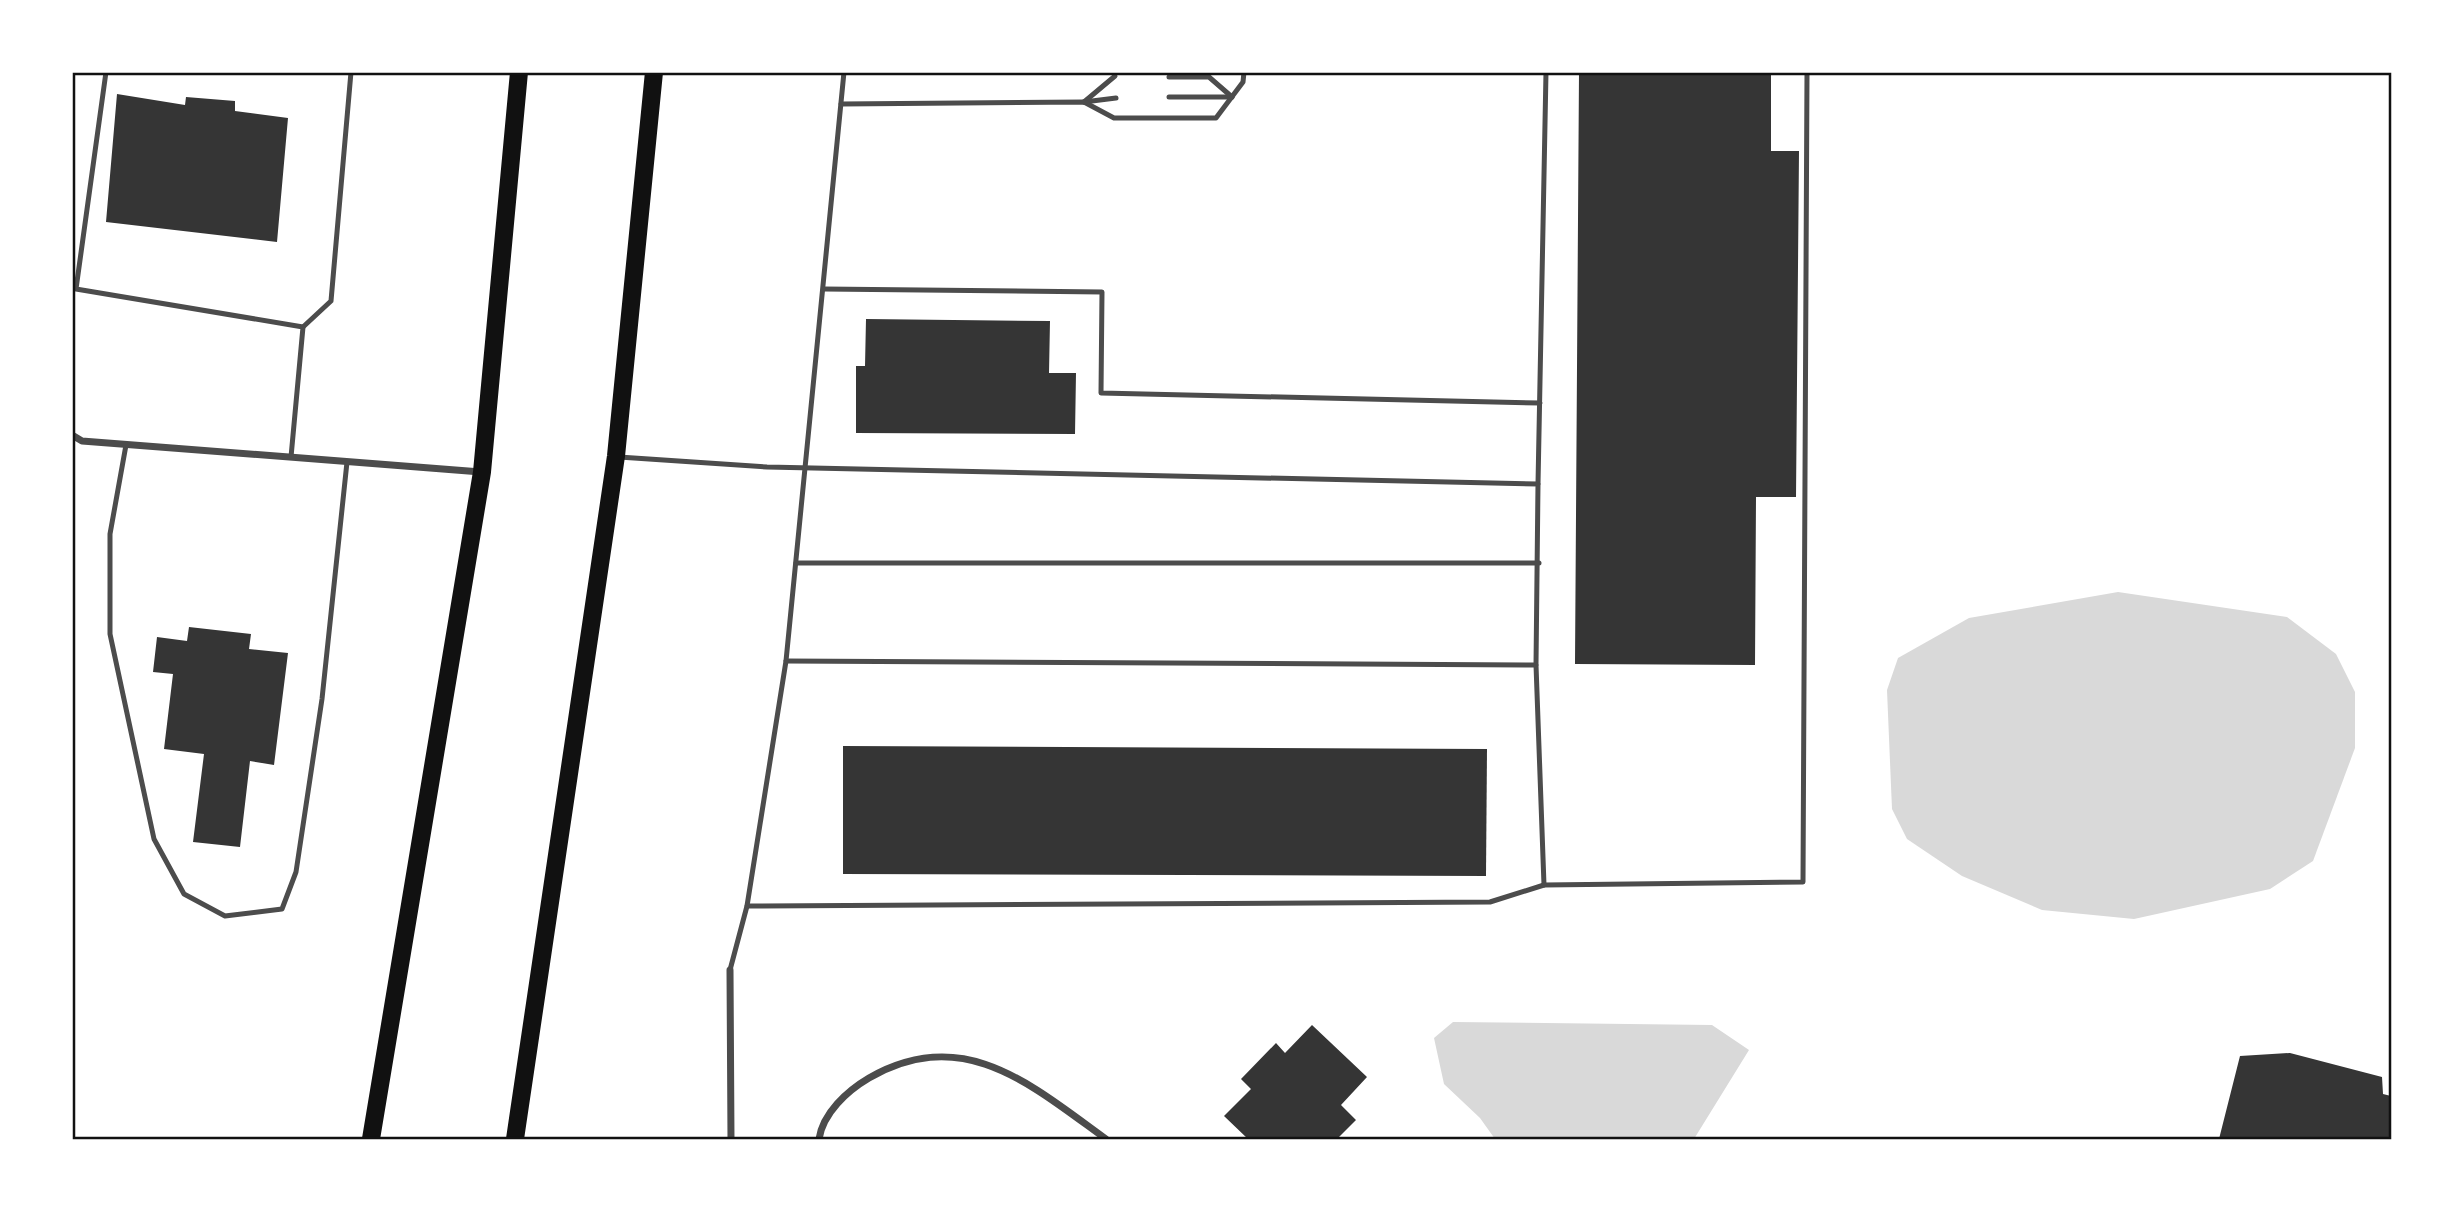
<svg xmlns="http://www.w3.org/2000/svg" width="2463" height="1211" font-family="'Archivo Narrow',sans-serif">
<style>
.water{fill:#d9d9d9}
.building{fill:#353535}
.lines{fill:none;stroke-linecap:round;stroke-linejoin:round}
.service{stroke:#4c4c4c;stroke-width:5}
.minor{stroke:#4c4c4c;stroke-width:7}
.primary{stroke:#111;stroke-width:18}
.neatline{fill:none;stroke:#111;stroke-width:2.5}
</style>
<rect width="100%" height="100%" fill="#fff"/>
<g class="water">
<polygon points="2118,592 2287,617 2336,654 2355,692 2355,748 2313,861 2270,889 2134,919 2042,910 1962,876 1907,839 1892,809 1887,690 1898,658 1969,618"/>
<polygon points="1453,1022 1712,1025 1749,1050 1694,1139 1495,1139 1480,1118 1444,1084 1434,1038"/>
</g>
<g class="building">
<polygon points="1579,72 1771,72 1771,151 1799,151 1796,497 1756,497 1755,665 1575,664"/>
<polygon points="117,94 185,105 186,97 235,101 235,111 288,118 277,242 106,222"/>
<polygon points="866,319 1050,321 1049,373 1076,373 1075,434 856,433 856,366 865,366"/>
<polygon points="189,627 251,634 249,649 288,653 274,765 250,761 240,847 193,842 204,754 164,749 173,674 153,672 157,637 187,641"/>
<polygon points="843,746 1487,749 1486,876 843,874"/>
<polygon points="1312,1025 1367,1077 1341,1105 1356,1120 1337,1139 1248,1139 1224,1116 1251,1089 1241,1079 1276,1043 1285,1053"/>
<polygon points="2290,1053 2382,1077 2383,1094 2391,1096 2391,1139 2219,1139 2240,1056"/>
</g>
<g class="lines">
<g class="service">
<polyline points="106,72 76,289 303,327 291,457"/>
<polyline points="1169,77 1209,77 1232,97"/>
<polyline points="1169,97 1232,97"/>
<polyline points="1084,102 1115,76"/>
<polyline points="1084,102 1116,98"/>
<polyline points="841,104 1084,102 1114,118 1216,118 1243,82 1244,72"/>
<polyline points="824,289 1102,292 1101,393 1540,403"/>
<polyline points="303,327 331,301 351,72"/>
<polyline points="126,445 110,534 110,634 154,839 184,894 225,916 282,909 296,872 322,699 347,462"/>
<polyline points="619,457 767,467 1538,484 1536,665 1544,885 1803,882 1807,72"/>
<polyline points="1538,484 1546,72"/>
<polyline points="796,563 1539,563"/>
<polyline points="786,661 1536,665"/>
<polyline points="747,906 1490,902 1544,885"/>
<polyline points="730,970 747,906 786,661 844,72"/>
</g>
<g class="minor">
<polyline points="72,435 82,441 481,472"/>
<polyline points="730,970 731,1139"/>
<path d="M819 1139C823 1113 847 1091 869 1078 963 1024 1030 1084 1106 1139"/>
</g>
<g class="primary">
<polyline points="371,1139 482,472 519,72"/>
<polyline points="515,1139 616,456 654,72"/>
</g>
</g>
<rect width="2463" height="1211" fill="none" stroke="#ffffff" stroke-width="147"/>
<rect x="74" y="74" width="2316" height="1064" class="neatline"/>
</svg>
